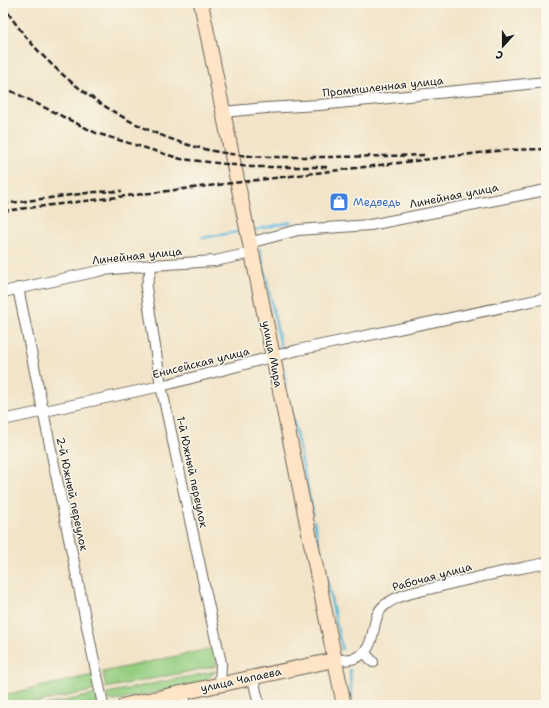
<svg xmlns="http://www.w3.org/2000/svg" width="549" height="708" font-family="'Shantell Sans',sans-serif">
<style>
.green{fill:#95ce81;stroke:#58754e}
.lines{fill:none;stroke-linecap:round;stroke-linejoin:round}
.stream{stroke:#5bb7d9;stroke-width:2.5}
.minor-casing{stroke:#676258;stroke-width:12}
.secondary-casing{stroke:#676258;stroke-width:16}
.minor{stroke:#fff;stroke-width:10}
.secondary{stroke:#ffe4c6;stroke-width:14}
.rail{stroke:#1c1c1c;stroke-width:2.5;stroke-dasharray:6 3;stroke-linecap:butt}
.labels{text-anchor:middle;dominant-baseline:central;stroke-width:3;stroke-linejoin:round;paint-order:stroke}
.street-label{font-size:11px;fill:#1c1c1c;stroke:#fbf7ec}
.shop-label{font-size:11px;fill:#366cbe;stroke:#fbf7ec;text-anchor:start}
</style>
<rect width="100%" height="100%" fill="#fbf7ec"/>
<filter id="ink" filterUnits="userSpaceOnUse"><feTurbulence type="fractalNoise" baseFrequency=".025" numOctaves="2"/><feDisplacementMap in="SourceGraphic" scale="8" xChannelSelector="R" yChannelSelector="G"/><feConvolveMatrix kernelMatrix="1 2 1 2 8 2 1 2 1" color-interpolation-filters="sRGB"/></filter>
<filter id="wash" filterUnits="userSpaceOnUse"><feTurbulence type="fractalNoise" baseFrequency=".012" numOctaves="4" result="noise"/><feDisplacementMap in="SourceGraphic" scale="16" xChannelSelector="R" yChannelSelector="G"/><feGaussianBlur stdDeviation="0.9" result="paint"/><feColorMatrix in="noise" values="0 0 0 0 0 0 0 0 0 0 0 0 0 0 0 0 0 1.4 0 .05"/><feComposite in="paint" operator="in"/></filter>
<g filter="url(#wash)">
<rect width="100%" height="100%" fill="#f2e4c8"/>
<g class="green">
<polygon points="213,648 217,666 106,688 103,672"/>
<polygon points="216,671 207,680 203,683 114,701 108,699 107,693"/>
<polygon points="93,675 96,690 24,705 3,705 3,695"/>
<polygon points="97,694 98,701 96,705 45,705"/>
</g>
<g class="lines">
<g class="stream">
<polyline points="254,230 291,222"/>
<polyline points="202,238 237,232"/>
<polyline points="260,249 281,347"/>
<polyline points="284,369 286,385"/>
<polyline points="291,410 313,513"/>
<polyline points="314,521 342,649"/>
<polyline points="350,670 352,705"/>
</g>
</g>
</g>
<g filter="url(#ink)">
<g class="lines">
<defs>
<g id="minor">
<polyline points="222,112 266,108 319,105 546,82"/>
<polyline points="249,243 298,230 370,225 546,190"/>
<polyline points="152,265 146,288 161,386 221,663 220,685"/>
<polyline points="18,288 103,705"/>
<polyline points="3,292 103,270 152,265 215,261 251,253"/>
<polyline points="3,420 161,386 298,350 546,298"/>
<polyline points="364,652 373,662"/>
<path d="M334 660C341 660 349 660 355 658 380 649 368 617 385 605 399 594 417 592 433 588 471 578 508 571 546 563"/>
<polyline points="253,678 259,705"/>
<polyline points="183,693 186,705"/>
</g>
<g id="secondary">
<polyline points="201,3 344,705"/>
<polyline points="125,705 334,660"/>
</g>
</defs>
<use href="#minor" class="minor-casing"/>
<use href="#secondary" class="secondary-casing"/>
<use href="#minor" class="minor"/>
<use href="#secondary" class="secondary"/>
<g class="rail">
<path d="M3 5C51 82 141 142 231 154 258 158 285 157 312 157 349 157 387 156 424 155"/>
<polyline points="3,87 96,133 181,159 252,167 327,167"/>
<polyline points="3,204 95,192 122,191"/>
<polyline points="3,211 504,150 546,149"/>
</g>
</g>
</g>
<defs>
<symbol id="shop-square" viewBox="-11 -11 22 22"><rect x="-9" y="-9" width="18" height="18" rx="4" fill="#3f7fe0" stroke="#fbf7ec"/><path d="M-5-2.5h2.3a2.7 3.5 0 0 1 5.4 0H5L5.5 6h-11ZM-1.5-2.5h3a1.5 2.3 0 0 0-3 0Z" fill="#fff"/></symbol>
</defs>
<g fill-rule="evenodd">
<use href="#shop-square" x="328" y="191" width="22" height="22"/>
</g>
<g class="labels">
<g class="street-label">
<text transform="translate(383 87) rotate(-6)">Промышленная улица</text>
<text transform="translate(454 196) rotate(-11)">Линейная улица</text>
<text transform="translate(137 256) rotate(-6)">Линейная улица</text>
<text transform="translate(272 354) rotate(79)">улица Мира</text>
<text transform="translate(201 363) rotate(-14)">Енисейская улица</text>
<text transform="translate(192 472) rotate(78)">1-й Южный переулок</text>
<text transform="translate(72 494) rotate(78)">2-й Южный переулок</text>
<text transform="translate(432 577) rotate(-15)">Рабочая улица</text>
<text transform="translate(241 680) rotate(-12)">улица Чапаева</text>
</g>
<g class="shop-label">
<text x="353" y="202">Медведь</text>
</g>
</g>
<rect width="549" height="708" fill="none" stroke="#fbf7ec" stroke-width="16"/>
<g transform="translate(503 46) rotate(201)" stroke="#fbf7ec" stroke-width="3" paint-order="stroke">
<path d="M0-3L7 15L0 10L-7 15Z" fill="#1c1c1c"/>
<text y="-6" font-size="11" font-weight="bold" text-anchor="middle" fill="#1c1c1c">С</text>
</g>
</svg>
